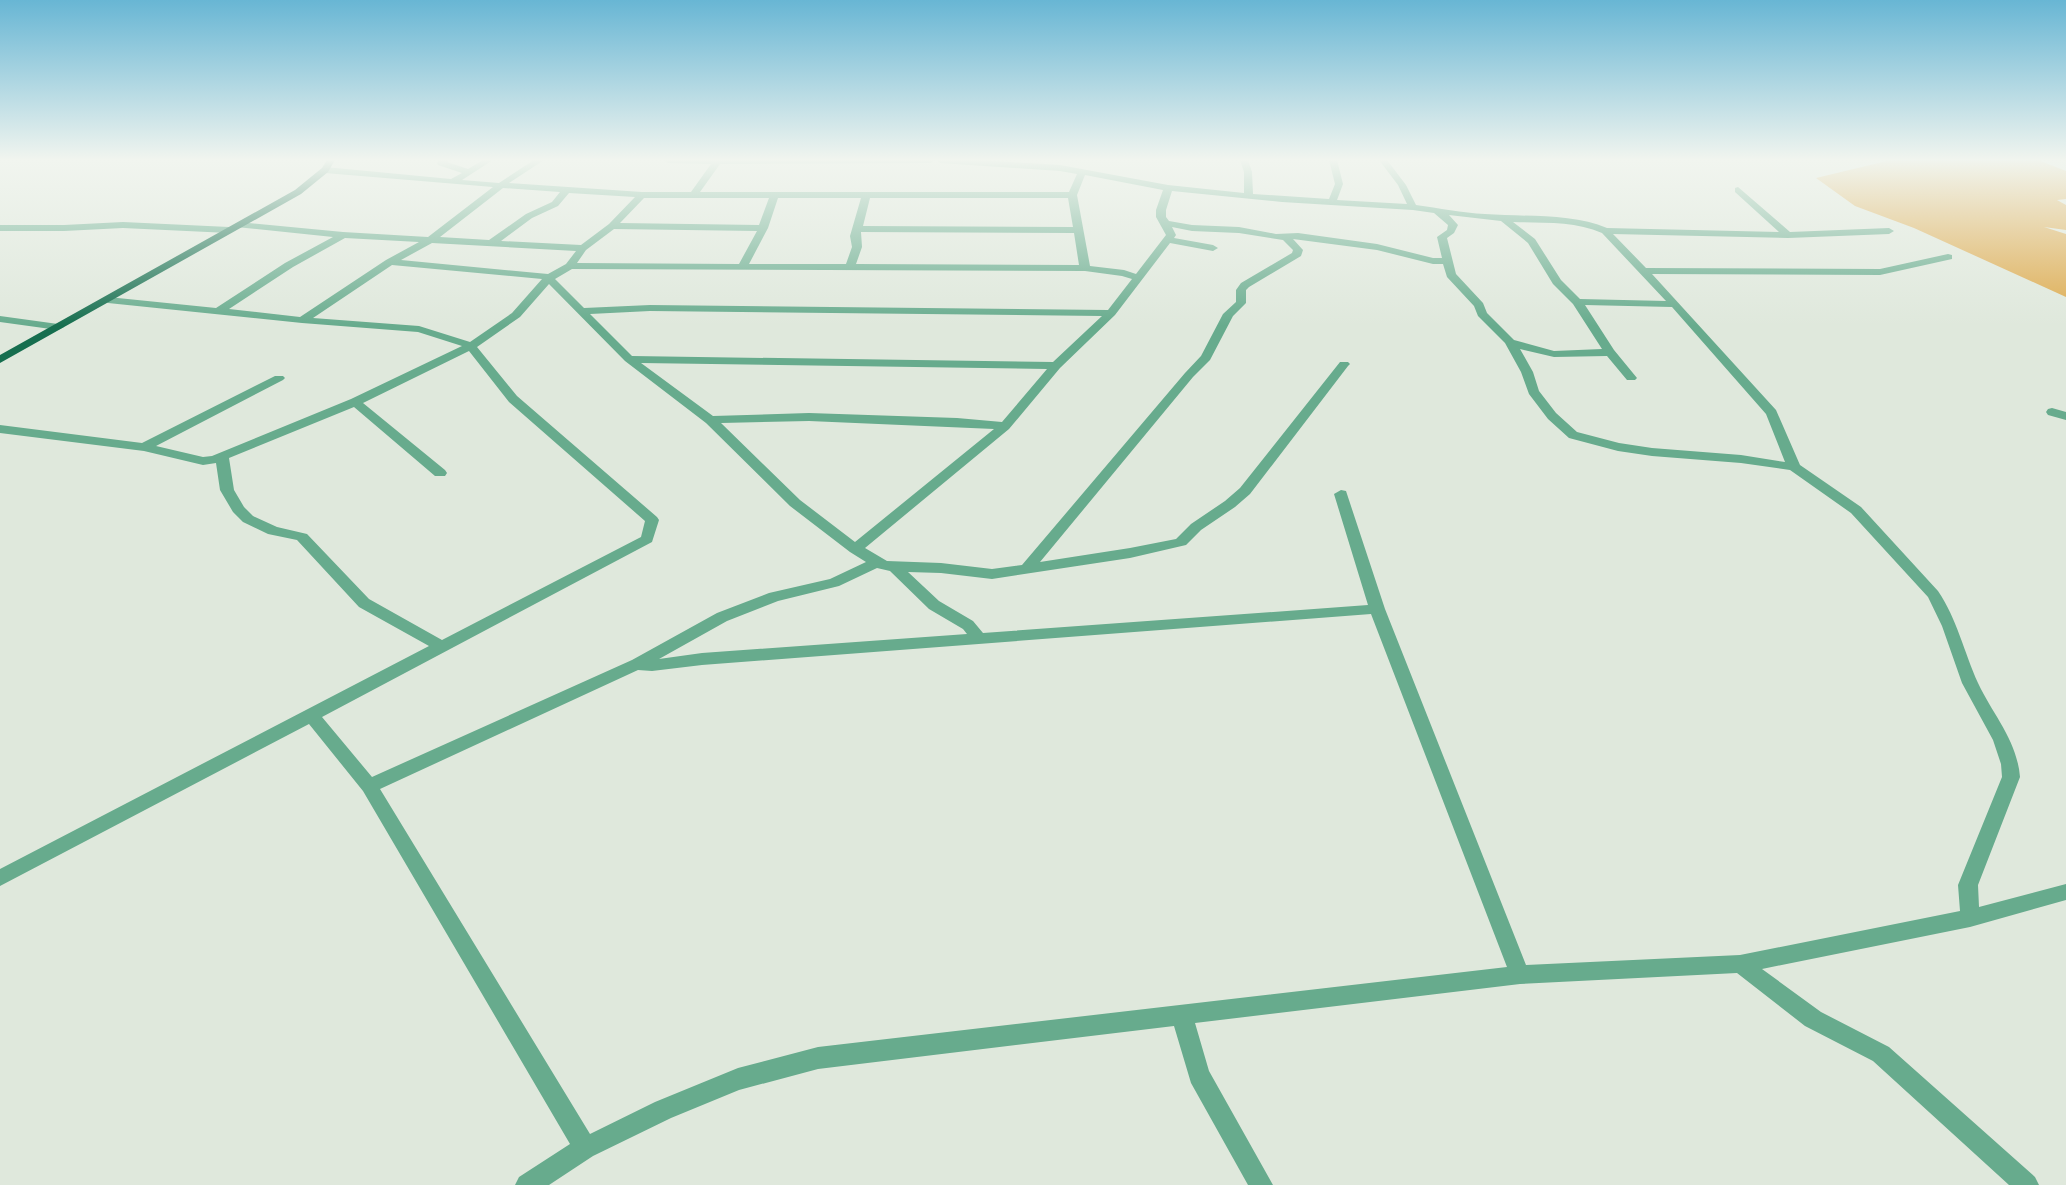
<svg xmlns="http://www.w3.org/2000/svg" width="2066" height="1185" font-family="Mulish,sans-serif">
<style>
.forest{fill:#dda94b}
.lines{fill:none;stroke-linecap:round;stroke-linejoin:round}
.minor{fill:#67ab8d;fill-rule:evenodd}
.major{fill:#166e4f;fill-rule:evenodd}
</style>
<rect width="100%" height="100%" fill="#dfe8dc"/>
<polygon class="forest" points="1891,160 2038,160 2066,171 2066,199 2057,200 2066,205 2066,230 2044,227 2066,234 2066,297 1914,228 1855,206 1816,178"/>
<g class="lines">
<g class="minor">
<path d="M439 160H448L447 162 468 169 483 160H493L462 180 499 183 534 160H544L509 183 642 192H691L711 164 668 163 664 160H935L931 163 720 164 700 192H1069L1077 174 1060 171 940 163 936 160H978L1060 165 1168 185 1244 193V172L1240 160H1248L1252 172 1253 194 1329 199 1335 184 1329 160H1337L1343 184 1337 200 1407 204 1398 185 1379 160H1387L1406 185 1416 205C1439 208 1462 213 1485 214 1523 217 1572 213 1607 228L1779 232 1735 192V188L1738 187 1790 232 1889 228 1894 231 1889 234 1788 238 1613 234 1646 268 1880 269 1948 254 1952 255V259L1880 275 1652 274 1776 410 1800 465 1861 507 1938 591C1957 619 1964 652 1978 683 1993 715 2017 740 2020 777L1978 885 1979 907 2066 884V900L1970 927 1762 969 1821 1012 1889 1047 2035 1177 2039 1185H2009L1873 1061 1805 1026 1737 973 1520 984 1195 1023 1209 1071 1273 1185H1248L1191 1083 1174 1026 818 1069 739 1090 671 1118 593 1156 549 1185H515L519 1177 570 1144 363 791 309 724 0 886V869L429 646 359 607 297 540 268 534 243 522 233 512 220 490 216 463 203 465 144 451 0 433V425L142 443 275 376H283L285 378 283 380 156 446 203 457 212 456 351 399 462 346 418 332 302 323 108 303 103 300 108 297 216 308 285 263 333 237 236 227 234 225 239 222 343 232 428 237 493 187 325 173 321 170 325 167 451 179 462 173 438 165 437 163ZM1085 175 1163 190 1156 210V217L1166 235 1136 274 1124 270 1090 266 1077 195ZM503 188 560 192 552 202 526 214 489 240 440 237ZM1172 191 1282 202 1413 210 1434 213 1448 225 1447 230 1437 237 1442 258H1433L1377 244 1298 233 1276 234 1239 227 1192 225 1169 221 1166 217V210ZM569 193 635 197 609 224 581 245 501 241 532 218 558 206ZM644 198H769L759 225 620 223ZM778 198H861L850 236 852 247 846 264H749L768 228ZM870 198H1068L1073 227 863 226ZM1449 215 1501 221 1528 243 1553 284 1573 304 1602 349 1554 351 1514 340 1487 313 1483 303 1456 274 1447 238 1454 233 1458 225ZM1513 222C1542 223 1575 221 1602 233L1666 301 1580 299 1561 280 1535 239ZM1172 227 1192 231 1239 233 1283 240 1293 250 1292 253 1241 283 1236 290V302L1223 314 1201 356 1185 373 1022 565 992 569 941 563 887 561 865 548 1009 429 1060 368 1115 315 1170 243 1213 251 1218 248 1213 245 1174 238 1176 235ZM614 229 757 231 739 264 577 263 586 250ZM861 232 1074 233 1079 265 856 264 862 247ZM345 238 419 242 386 260 300 317 229 309 293 267ZM1293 239 1377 250 1433 264H1443L1447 277 1474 306 1478 316 1505 343 1521 372 1529 394 1548 419 1569 438 1618 451 1652 456 1741 463 1790 470 1851 513 1928 597 1942 626 1962 683 1993 740 2001 764 2002 777 1958 885 1960 911 1740 955 1526 965 1385 609 1346 491 1341 490 1334 494 1368 605 983 633 973 621 939 601 908 572 941 573 992 579 1130 558 1186 545 1201 530 1235 507 1250 494 1348 366 1350 364 1348 362H1340L1240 488 1225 501 1191 524 1176 539 1130 548 1040 562 1193 377 1210 360 1233 316 1246 303V290L1249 287 1301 256 1303 250ZM432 243 576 251 566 264 548 274 401 260ZM392 265 542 279 512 313 470 342 419 326 313 318ZM572 269 1085 271 1122 276 1132 279 1108 310 650 305 584 308 555 279ZM549 284 625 361 706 423 790 506 850 552 866 562 830 579 769 593 717 613 632 660 372 777 322 717 652 542 659 520 657 517 517 396 477 347 520 317ZM1585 305 1672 307 1766 414 1785 462 1741 455 1652 448 1619 443 1577 432 1556 413 1539 391 1533 372 1520 349 1554 357 1607 356 1627 380H1635L1637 378 1614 350ZM650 311 1102 316 1053 362 632 356 590 314ZM469 351 509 402 645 521 641 537 442 640 369 599 307 534 277 527 253 516 244 507 234 490 229 458 354 407 435 476H445L447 473 445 470 363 403ZM641 363 1047 369 1002 422 957 418 809 413 713 416ZM809 421 994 429 855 542 800 500 721 423ZM877 568 890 571 929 609 963 629 967 634 702 653 659 659 727 621 778 601 839 586ZM1371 614 1507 967 818 1047 738 1068 655 1102 590 1134 380 789 638 670 652 671 702 665Z"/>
<polygon points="123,222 229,227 234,230 229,233 123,228 64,231 0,231 0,225 64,225"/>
<polygon points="0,316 58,324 64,327 58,330 0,322"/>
<polygon points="2052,408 2066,412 2066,420 2048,415 2046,412 2048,409"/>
</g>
<polygon class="major" points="327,160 335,160 328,172 301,194 0,363 0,355 295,190 322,168"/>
</g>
<linearGradient id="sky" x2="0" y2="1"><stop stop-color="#68b6d4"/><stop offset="0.49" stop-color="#f1f5ef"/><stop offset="1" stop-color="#f1f5ef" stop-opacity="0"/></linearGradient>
<rect width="2066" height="326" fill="url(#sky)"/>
</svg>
